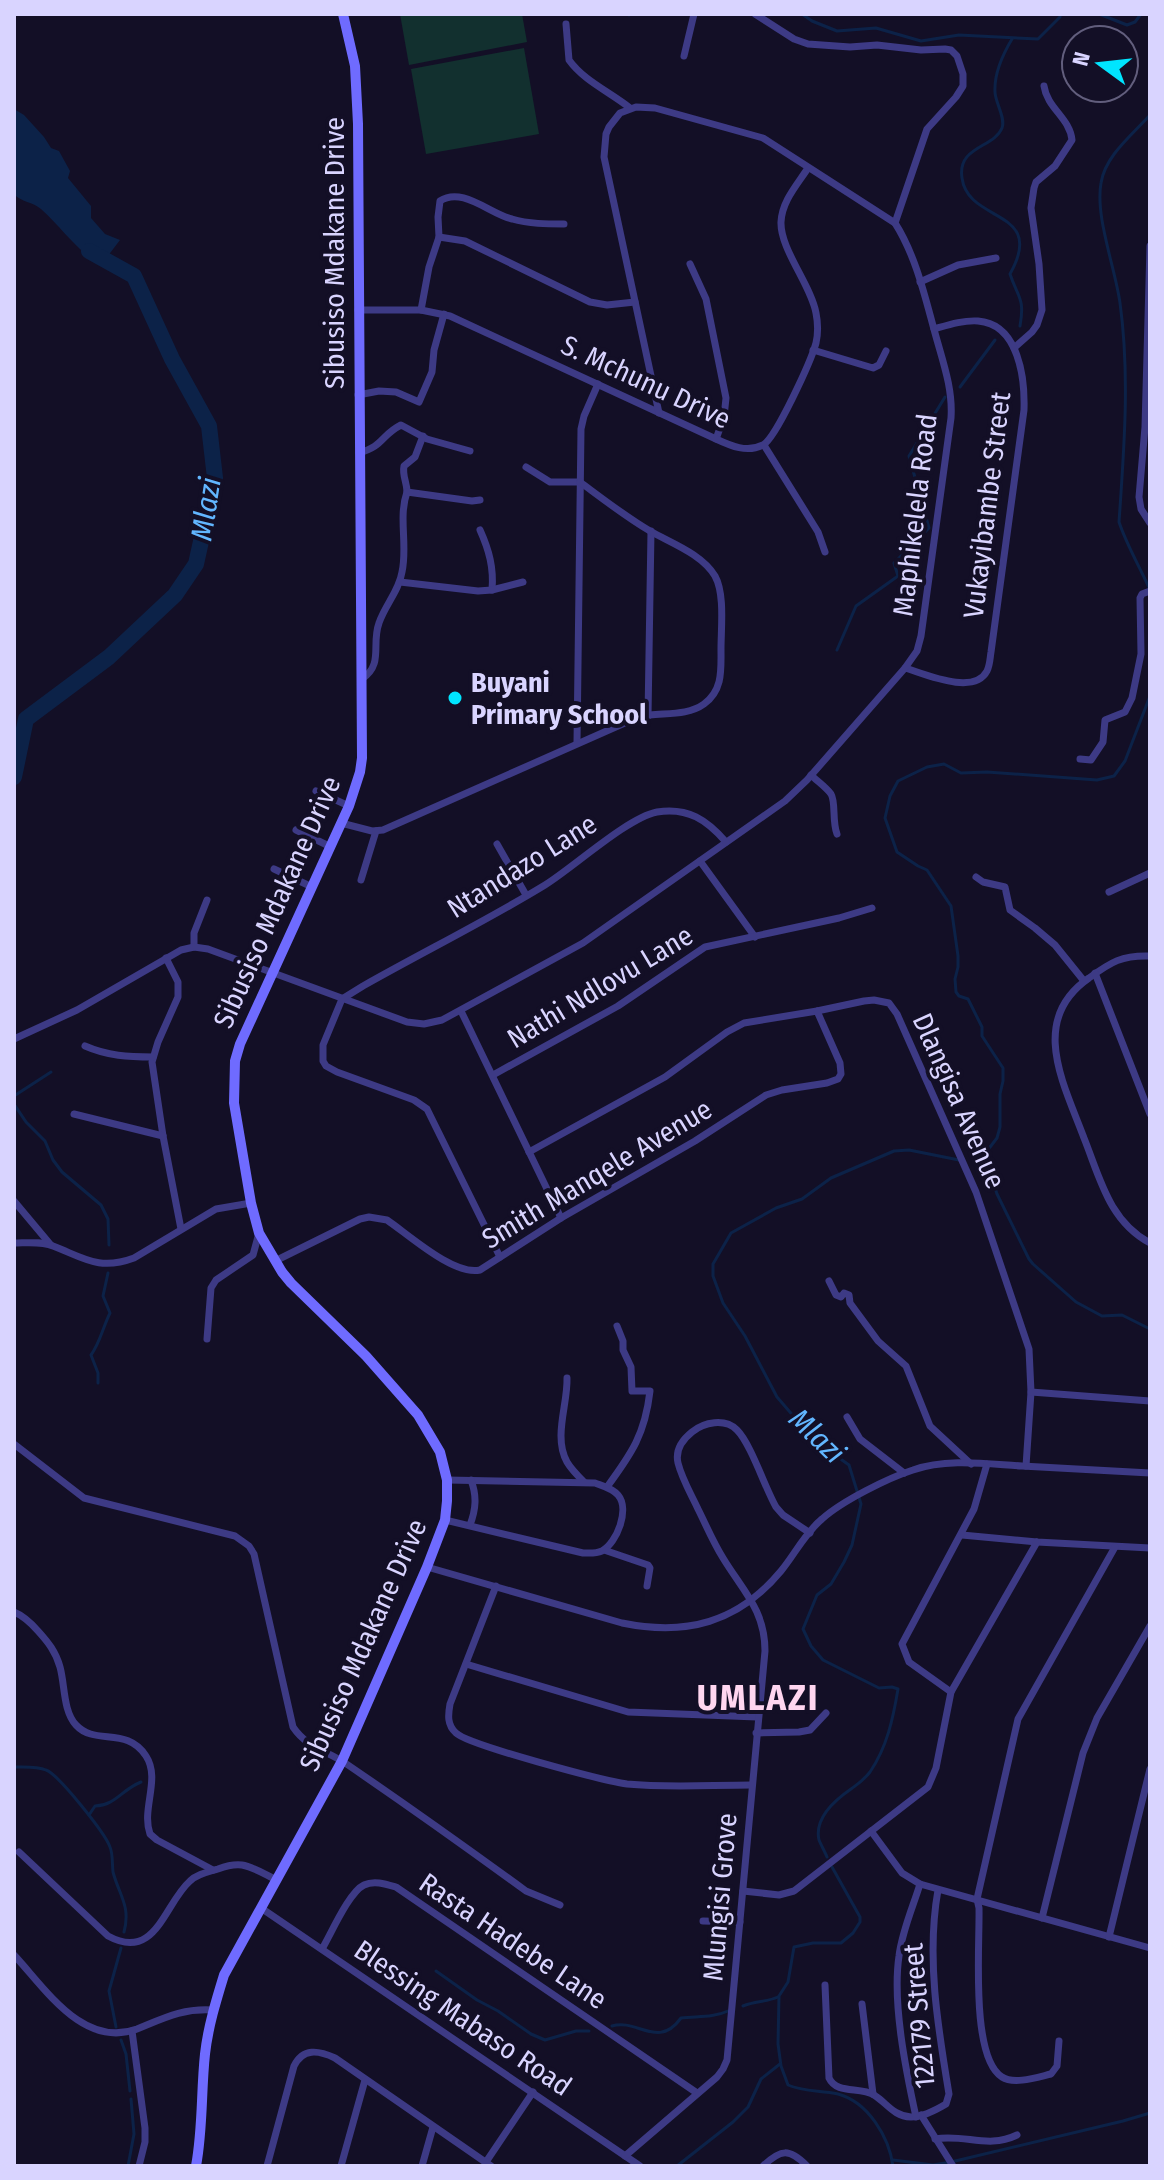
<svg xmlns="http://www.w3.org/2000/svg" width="1164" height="2180" font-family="'Fira Sans Condensed',sans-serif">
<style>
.green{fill:#12302f}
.water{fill:#0c2248}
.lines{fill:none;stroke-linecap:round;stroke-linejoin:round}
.stream{stroke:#0c2248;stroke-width:3}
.river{stroke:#0c2248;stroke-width:16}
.street{stroke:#3d3a85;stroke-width:7}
.secondary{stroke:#6f6bff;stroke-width:10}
.poi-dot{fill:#00e5ff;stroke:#130f26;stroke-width:3}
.labels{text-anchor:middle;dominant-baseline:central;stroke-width:8;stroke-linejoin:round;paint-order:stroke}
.street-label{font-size:28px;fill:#d9d4ff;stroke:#130f26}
.poi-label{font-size:28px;font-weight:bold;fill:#d9d4ff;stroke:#130f26;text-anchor:start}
.water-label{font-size:30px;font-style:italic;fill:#62b6ff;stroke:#130f26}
.district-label{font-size:36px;font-weight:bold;letter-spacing:2px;fill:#ffd6f0;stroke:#130f26}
</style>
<rect width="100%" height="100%" fill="#130f26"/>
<g class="green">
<polygon points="400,14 522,14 527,42 409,65"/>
<polygon points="524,48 539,134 426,154 411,69"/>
</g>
<path class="water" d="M14 109 24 115 44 137 51 148 59 151 70 171 68 178 91 206V218L105 234 120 240 101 265C76 250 63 229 41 209 33 202 21 202 14 194Z"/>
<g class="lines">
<g class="stream">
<polyline points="802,14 812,21 837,31 876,28 921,41 959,35 1038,39 1060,17 1060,14"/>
<polyline points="1099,14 1127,25 1135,22 1141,14"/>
<polyline points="629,15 630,14"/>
<path d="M1012 39C1003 54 994 74 995 92 995 102 1006 118 1002 128 994 148 957 146 962 178 968 224 1047 208 1010 274 1018 298 1025 298 1020 326"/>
<path d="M1150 115C1132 135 1105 156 1101 183 1095 217 1115 267 1120 303 1130 375 1124 450 1119 522 1127 546 1140 567 1150 590"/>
<polyline points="960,387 995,340"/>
<polyline points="837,650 856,606 898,576 894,563 929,528 909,456 945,397"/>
<polyline points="14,1096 51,1072"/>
<polyline points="14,1104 26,1122 45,1141 53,1160 62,1172 101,1205 108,1219 109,1245"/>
<polyline points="984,1155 997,1194 1029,1259 1033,1264 1076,1302 1102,1316 1122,1315 1150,1329"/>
<polyline points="974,1157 984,1155 997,1138 1000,1127 1000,1094 1003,1081 1003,1068 982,1036 982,1027 968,999 959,996 956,992 955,979 958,967 958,956 951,906 927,870 918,866 897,852 885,818 890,796 898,781 927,767 944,764 961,773 987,772 1097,780 1114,776 1125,761 1150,696"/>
<path d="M98 1383V1373L91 1355C100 1343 103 1327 110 1313L103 1296 108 1273"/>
<path d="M14 1767C23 1767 37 1766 46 1770 58 1774 105 1833 110 1847 113 1854 112 1863 113 1872 119 1895 131 1906 124 1932"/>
<path d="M89 1815 95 1806C116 1805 121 1790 141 1782"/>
<path d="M827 1857C825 1852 821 1845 819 1840 814 1818 835 1800 851 1789 859 1783 864 1780 870 1772 887 1747 893 1719 898 1689L892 1687 879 1688 823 1660 811 1646 803 1629 817 1595 831 1584 844 1562 852 1545 861 1504 849 1465 814 1440 777 1397 745 1336 723 1303 713 1276V1264L731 1233 776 1208 802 1199 831 1178 894 1151 909 1150 959 1160"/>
<path d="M832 1867 860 1917V1922L853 1933 841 1943H813L794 1947 788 1982 779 1996 778 2044 781 2066 788 2085C804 2092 821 2090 838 2094 868 2102 889 2137 893 2166"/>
<polyline points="436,1971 477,2000 498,2011 531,2034 545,2040 576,2031 589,2031"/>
<path d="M743 2006C755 2001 767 2002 778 1997"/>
<path d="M612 2026C637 2018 658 2050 681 2018 697 2016 713 2018 728 2011"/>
<polyline points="116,2027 109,1991 121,1948"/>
<polyline points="121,2040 126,2054 130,2091"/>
<polyline points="893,2160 933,2165 951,2162 1123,2121 1150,2113"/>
<polyline points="128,2166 134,2134 131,2099"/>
<polyline points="677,2166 733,2122 748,2107 761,2079 780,2064"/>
</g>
<polyline class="river" points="14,777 26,719 109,657 175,595 196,564 215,478 209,426 172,359 134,276 89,251"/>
<g class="street">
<polyline points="755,14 794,39 808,44 850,47 877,45 921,50 945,49 951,50 957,56 963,74 963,86 956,97 927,129 895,223"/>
<path d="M566 24 569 60C584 81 610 92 630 108"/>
<polyline points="684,56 694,14"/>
<path d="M439 237 438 217 440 201C462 186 490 214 512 219 529 224 547 224 564 224"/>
<polyline points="1150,246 1145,427 1139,497 1141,509 1150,523"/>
<polyline points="690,264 706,299 726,398 724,417 716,439"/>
<polyline points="920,282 958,265 996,258"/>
<path d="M358 310H421L450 316 716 439C731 446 747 453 763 445 776 438 811 361 816 343 818 334 818 323 816 313 811 285 780 249 781 222 782 201 797 185 808 168"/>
<polyline points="421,310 429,267 439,237 465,241 590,302 607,305 635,302"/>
<path d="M1014 348 1032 332 1037 325 1042 310 1039 264 1031 208 1034 188 1036 182 1055 166 1072 140C1070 118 1047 108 1044 86"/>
<polyline points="813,350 873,368 879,365 886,351"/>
<polyline points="358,395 379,391 396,392 419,402 432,372 434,350 444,314"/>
<polyline points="764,445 818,532 825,552"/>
<path d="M359 453C384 446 381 435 401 425L427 439 470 451"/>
<polyline points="526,467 550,482 580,482"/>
<path d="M407 492C407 482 402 476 404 466L415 457 423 436"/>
<path d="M480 530C489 550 494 568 492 590"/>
<polyline points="400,582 478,591 492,590 523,582"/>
<path d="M905 668C925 674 974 696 987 671 990 665 990 658 991 652L1024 410C1025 379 1019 324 978 321 963 320 948 325 934 329"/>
<path d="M362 679C384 664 371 645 379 623 385 605 399 591 402 572 408 545 398 518 407 492L472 501 480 500"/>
<polyline points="648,716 651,531"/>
<polyline points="577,743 581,429 584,416 598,384"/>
<polyline points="1080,759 1091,760 1103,742 1105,720 1125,712 1132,698 1141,654 1140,598 1142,594 1150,591"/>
<path d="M811 775C817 781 826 787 831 794 836 802 832 822 837 834"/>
<polyline points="316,791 349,806"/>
<path d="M341 823 372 831 383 830 627 722C635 720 642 717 650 715 668 713 689 715 704 704 723 690 721 670 721 649 721 628 725 594 715 576 702 554 671 543 650 531 626 517 603 499 580 482"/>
<polyline points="296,830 331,847"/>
<polyline points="497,844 526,895"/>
<polyline points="700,861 755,937"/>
<polyline points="274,869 312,887"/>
<polyline points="976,877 983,882 1005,887 1010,910 1035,928 1055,945 1084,981"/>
<polyline points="361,880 376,831"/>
<polyline points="1109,892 1150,873"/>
<polyline points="194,947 194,933 207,900"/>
<path d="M1150 956C1122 955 1111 962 1089 978 1028 1020 1064 1084 1084 1138 1100 1178 1109 1221 1150 1243"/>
<polyline points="166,958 178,982 178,997 158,1042 152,1062 163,1136 181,1229"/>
<polyline points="1095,973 1150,1114"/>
<polyline points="461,1011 561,1218"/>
<path d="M14 1039 77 1010 181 950 194 947 208 949 407 1022 424 1024 442 1020 583 943 785 801 807 780 905 668 917 651 921 636 951 418C953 389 943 362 935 333 925 297 916 256 895 223L763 138 655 108 636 107 620 113 609 127 606 134 604 157 659 413"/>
<path d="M85 1046C108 1056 128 1057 153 1057"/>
<polyline points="493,1075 618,1006 705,947 839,918 872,908"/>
<polyline points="74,1114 163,1136"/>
<polyline points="529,1152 665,1077 727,1032 744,1023 817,1011 864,1001 874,1000 889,1003 897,1014 976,1192 1029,1349 1031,1392 1026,1466"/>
<polyline points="14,1201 50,1244"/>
<path d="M14 1243C26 1243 42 1241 53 1246 84 1258 99 1271 134 1258L216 1209 251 1203"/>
<path d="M500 1257 427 1109 414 1100 337 1072 326 1066 323 1061V1045L342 999 363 986C423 952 486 921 545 885 574 867 627 818 657 812 688 807 707 820 726 842"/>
<path d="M275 1261 360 1219 369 1217 387 1220C409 1235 454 1276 480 1270L561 1218 695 1141 766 1095 782 1090 827 1083 838 1079 841 1074 840 1063 817 1011"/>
<polyline points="829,1281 836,1295 841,1297 844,1293 849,1295 850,1303 878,1341 906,1366 930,1426 971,1464"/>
<polyline points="207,1339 211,1288 216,1280 253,1255 259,1233"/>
<path d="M567 1378C568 1404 553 1437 567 1462 571 1469 578 1476 584 1482"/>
<polyline points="1031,1392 1150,1401"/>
<polyline points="847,1417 860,1439 904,1473"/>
<path d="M14 1444 84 1498 235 1536 249 1546 254 1554 293 1727C308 1749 327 1750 348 1765 408 1806 467 1848 526 1891L560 1905"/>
<path d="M607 1487C632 1453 645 1434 650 1391H632L631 1367 623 1350V1341L617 1326"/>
<path d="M445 1520 583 1553C589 1553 595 1554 602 1551 617 1543 630 1509 618 1495 612 1488 603 1486 595 1483L447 1480"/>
<path d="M470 1525C476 1509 477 1496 471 1480"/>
<polyline points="962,1535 1037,1542 1150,1548"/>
<polyline points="604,1550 648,1565 650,1568 647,1586"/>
<path d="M427 1567 622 1623C686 1636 738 1623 781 1571 795 1554 805 1533 822 1519 842 1501 888 1478 913 1470 947 1458 987 1464 1022 1466 1065 1468 1107 1471 1150 1473"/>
<path d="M496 1586 450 1704C448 1715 447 1725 456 1733 468 1745 605 1781 627 1784 668 1788 710 1785 751 1785"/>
<path d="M14 1612C24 1616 31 1623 38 1631 48 1642 56 1652 60 1667 65 1685 63 1711 76 1725 95 1746 127 1726 146 1756 161 1779 141 1809 150 1834L157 1840 213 1870"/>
<polyline points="466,1664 628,1712 757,1717"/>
<polyline points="951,1692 909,1662 902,1644 974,1509 987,1464"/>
<polyline points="756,1733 799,1732 810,1730 826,1713"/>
<polyline points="871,1831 902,1873 920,1884 1150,1948"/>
<path d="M19 1852 108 1936C156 1962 164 1904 190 1881 197 1874 208 1872 218 1869 226 1866 234 1864 242 1865 254 1867 266 1875 277 1880"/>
<polyline points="743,1891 779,1895 794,1891 928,1787 936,1768 951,1692 1037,1542"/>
<polyline points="261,1908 640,2166"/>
<polyline points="1042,1918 1083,1753 1097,1718 1150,1626"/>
<polyline points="703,1921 740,1922"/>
<polyline points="1109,1937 1150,1769"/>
<path d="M322 1949C331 1934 349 1892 364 1885 374 1880 386 1884 396 1887L697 2093"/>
<path d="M14 1955C45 1988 83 2049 137 2029 164 2018 183 2008 213 2010"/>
<path d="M825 1985 829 2078C837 2095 860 2086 874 2095 887 2103 893 2116 911 2117 923 2117 936 2110 946 2104L949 2094C938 2028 926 1957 938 1890"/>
<polyline points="862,2004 873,2094"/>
<polyline points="132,2031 145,2128 145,2142 139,2166"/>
<path d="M1059 2041 1057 2066 1051 2074C1038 2077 1014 2085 1002 2077 970 2057 980 1943 979 1908L977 1899 1018 1719 1115 1547"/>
<polyline points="921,2115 953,2166"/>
<path d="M916 2117C906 2071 892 2003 899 1956 902 1931 913 1907 920 1884"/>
<path d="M935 2139C966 2134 988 2149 1017 2135"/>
<path d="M625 2156 717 2077 723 2069 727 2060 765 1651C765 1610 743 1591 723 1558 713 1542 706 1525 698 1509 691 1494 682 1479 678 1463 675 1450 682 1440 692 1432 704 1422 725 1418 737 1430 751 1444 765 1488 776 1507L783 1515 810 1533"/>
<polyline points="486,2162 533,2092"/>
<path d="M267 2166 294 2066C303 2048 318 2050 335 2058L491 2166"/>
<polyline points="341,2166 365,2080"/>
<polyline points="422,2166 433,2127"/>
<path d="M763 2166C781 2149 789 2148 807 2166"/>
</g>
<path class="secondary" d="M196 2166C203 2129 201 2091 205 2054 208 2027 216 2001 224 1975L342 1761 427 1567 445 1520 447 1501V1480L440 1452 418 1415 366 1356 291 1283 282 1272 259 1233 251 1203 234 1103 235 1061 240 1044 349 806 360 772 362 758 358 124 355 66 343 14"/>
</g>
<circle class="poi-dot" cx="455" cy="698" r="8"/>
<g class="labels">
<g class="street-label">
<text transform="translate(334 253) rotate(-90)">Sibusiso Mdakane Drive</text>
<text transform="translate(646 382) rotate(25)">S. Mchunu Drive</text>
<text transform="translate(987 505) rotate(-83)">Vukayibambe Street</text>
<text transform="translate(915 515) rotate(-83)">Maphikelela Road</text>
<text transform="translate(522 866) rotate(-32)">Ntandazo Lane</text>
<text transform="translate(277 902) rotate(-66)">Sibusiso Mdakane Drive</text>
<text transform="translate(600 987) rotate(-31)">Nathi Ndlovu Lane</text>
<text transform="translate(959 1101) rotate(66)">Dlangisa Avenue</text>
<text transform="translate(597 1174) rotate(-31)">Smith Manqele Avenue</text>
<text transform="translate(363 1645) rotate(-66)">Sibusiso Mdakane Drive</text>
<text transform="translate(720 1897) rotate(-85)">Mlungisi Grove</text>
<text transform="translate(513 1941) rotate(34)">Rasta Hadebe Lane</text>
<text transform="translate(919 2016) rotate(-95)">122179 Street</text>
<text transform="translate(463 2018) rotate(34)">Blessing Mabaso Road</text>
</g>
<g class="poi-label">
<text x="471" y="682">Buyani<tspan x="471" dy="32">Primary School</tspan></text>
</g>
<g class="water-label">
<text transform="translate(206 509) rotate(-81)">Mlazi</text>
<text transform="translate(817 1436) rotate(44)">Mlazi</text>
</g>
<g class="district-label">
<text x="758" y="1698">UMLAZI</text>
</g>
</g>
<rect width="1164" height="2180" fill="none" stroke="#d9d4ff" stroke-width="32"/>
<g transform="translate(1100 64) rotate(285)"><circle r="38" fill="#130f26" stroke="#625e7d" stroke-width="2"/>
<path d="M0-6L14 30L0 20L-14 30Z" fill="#00e5ff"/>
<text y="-12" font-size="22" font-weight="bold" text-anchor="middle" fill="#d9d4ff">N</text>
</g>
</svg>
